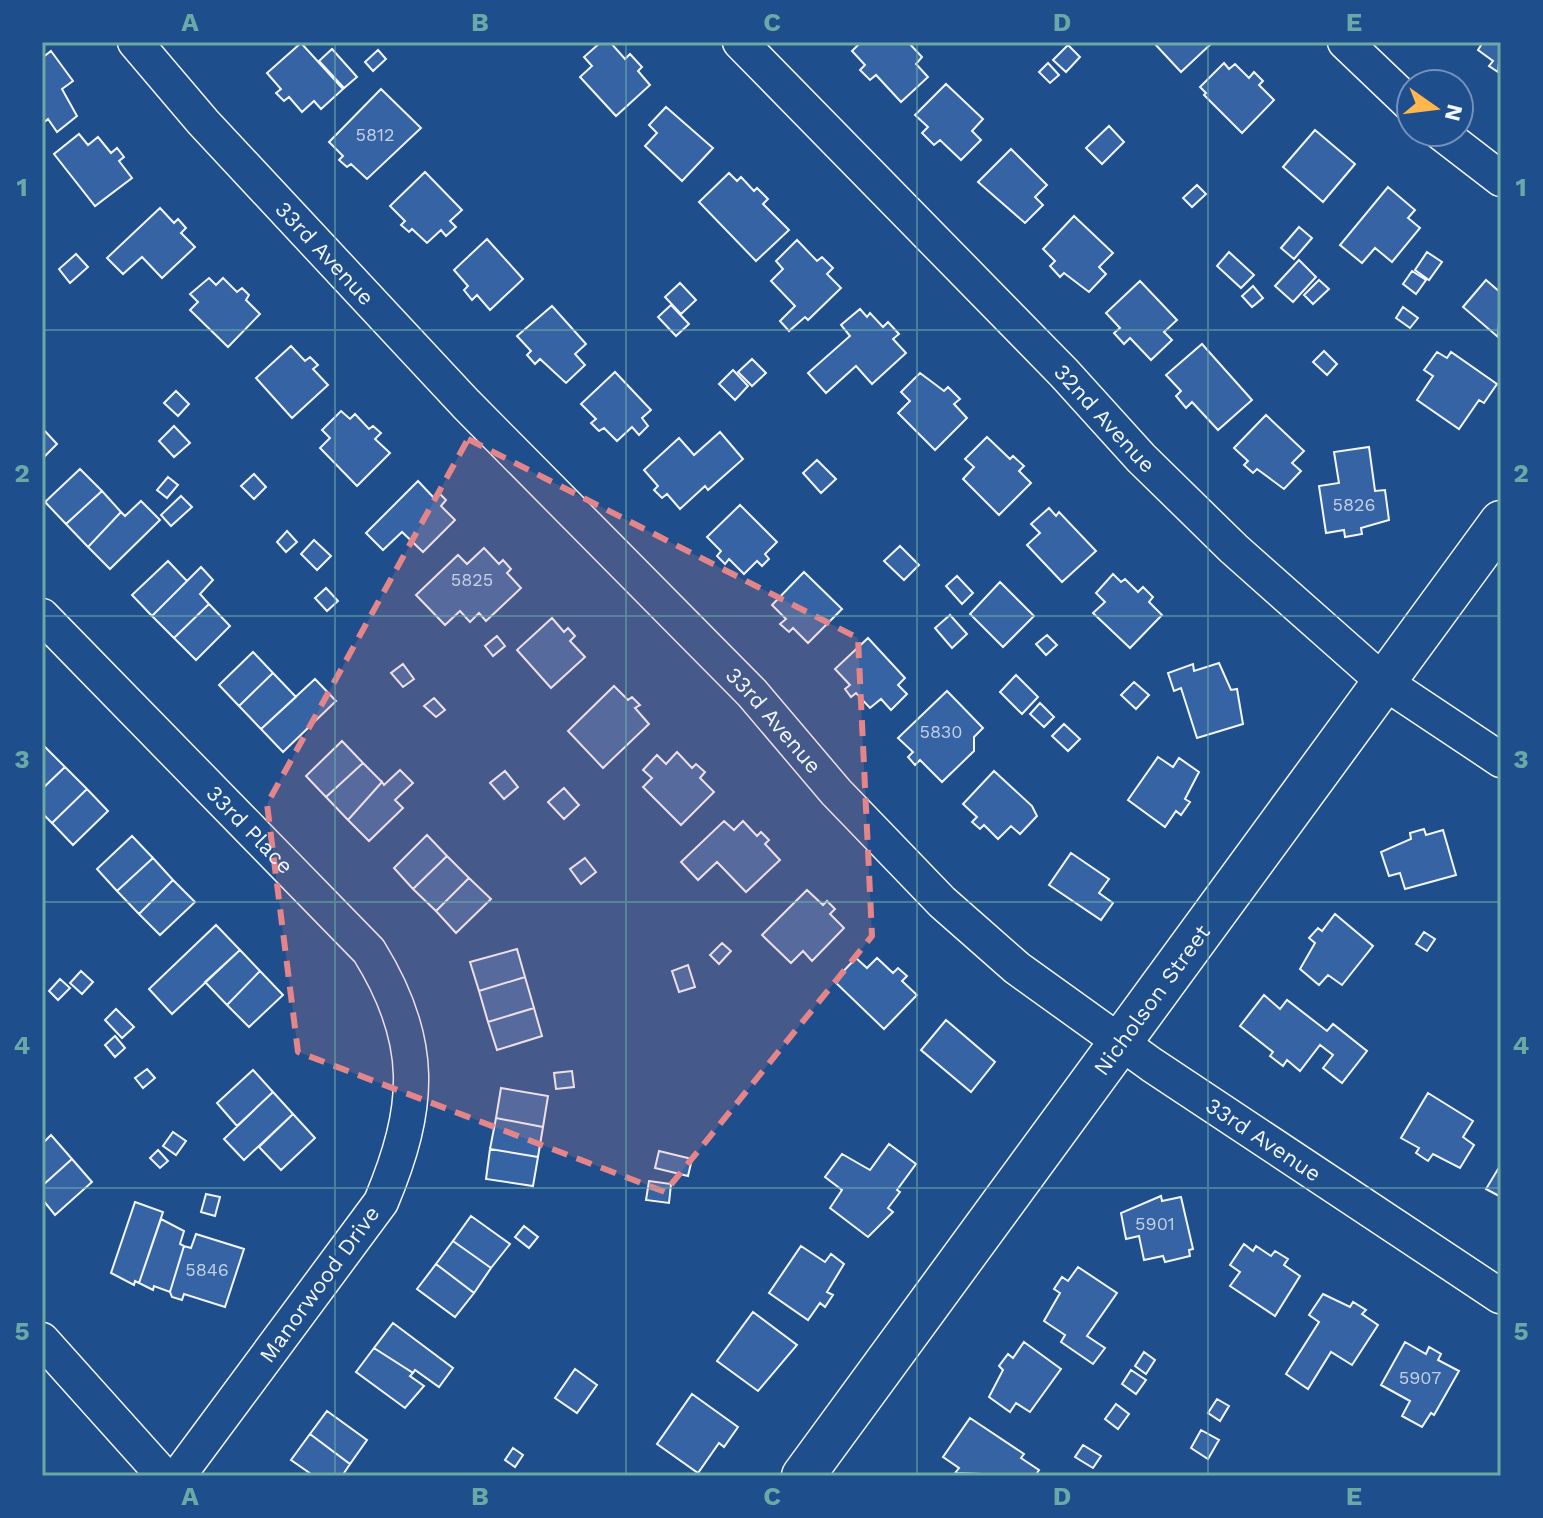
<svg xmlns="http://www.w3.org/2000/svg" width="1543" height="1518" viewBox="0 0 1543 1518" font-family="'Work Sans',sans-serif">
	<rect width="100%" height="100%" fill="#1f4e8c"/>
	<path fill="#3563a3" stroke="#f2f6ff" stroke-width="2" d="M601,42H610L625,59L630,54L642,67L638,71L650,85L616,116L580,77L592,66L584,57Z
		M861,42H908L922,57L916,64L928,77L901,102L876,75L870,80L860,70L865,65L852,51Z
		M1153,42H1213L1181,72Z
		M1483,42H1501L1498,72L1489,66L1493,61L1478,50Z
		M301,43L343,89L321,109L314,101L302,112L289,97L284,101L276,93L281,89L267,73Z
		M1068,45L1080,57L1066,72L1053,60Z
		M332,49L357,77L344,88L319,61Z
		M378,50L386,59L373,71L365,62Z
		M51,51L73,81L62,89L77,116L57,132L48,119L42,124V58Z
		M1048,63L1059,75L1050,83L1039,72Z
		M1224,63L1229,69L1235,64L1249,78L1254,72L1263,81L1259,85L1274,100L1242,133L1204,95L1206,93L1200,87Z
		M946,84L983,119L972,131L981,140L961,160L940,140L934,145L922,133L928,127L915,115Z
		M381,89L421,128L367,179L351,164L347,167L339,160L343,156L329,142Z
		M666,107L713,148L682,181L645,146L657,133L649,125Z
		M1109,126L1124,142L1102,164L1086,148Z
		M1315,130L1355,164L1323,202L1283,167Z
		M79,134L88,145L98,137L111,153L117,148L124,157L119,161L132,178L95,206L54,154Z
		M1011,149L1047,185L1035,197L1043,205L1025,223L978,182Z
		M425,172L462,210L450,221L456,227L446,236L441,230L427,243L412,229L409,232L401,225L405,221L390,206Z
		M729,173L737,181L741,177L754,191L757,188L768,199L763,204L789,230L756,261L699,202Z
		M1197,185L1206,194L1192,207L1183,198Z
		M1388,187L1415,210L1408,218L1420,228L1392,262L1375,248L1362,263L1340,245Z
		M160,208L174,223L178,219L186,228L181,233L195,247L162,278L142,257L123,274L107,258Z
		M1074,216L1113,253L1099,267L1106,274L1089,292L1064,273L1060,277L1050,266L1055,261L1043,249Z
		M1299,227L1312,238L1294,259L1281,248Z
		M487,239L523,279L490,310L477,295L472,300L464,290L468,286L454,270Z
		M797,240L817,261L822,257L833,268L827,274L841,288L808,320L805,317L789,331L780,321L795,306L771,281L783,269L776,261Z
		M1229,252L1254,275L1241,288L1217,266Z
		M1427,252L1442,262L1429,280L1415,270Z
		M76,254L88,267L70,283L59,269Z
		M1299,260L1316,277L1293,302L1275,286Z
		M1412,271L1426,280L1416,294L1403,284Z
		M209,278L216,285L223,278L237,292L242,288L249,295L246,300L260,314L228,347L190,310L198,302L190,294Z
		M1319,280L1329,289L1313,304L1304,295Z
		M1486,280L1501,293L1498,337L1463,307Z
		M1140,281L1177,320L1164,332L1172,340L1151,360L1130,338L1124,344L1114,333L1120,328L1106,313Z
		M680,283L696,300L681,314L665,297Z
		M1253,286L1263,298L1252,307L1242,296Z
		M671,305L689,324L676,336L658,317Z
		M552,306L586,344L575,354L585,365L566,383L540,359L535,364L527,355L531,351L517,336Z
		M1403,307L1418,318L1410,328L1396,318Z
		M860,309L867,317L870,313L883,327L888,322L899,334L893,339L906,353L872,384L856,366L826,393L808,373L850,336L841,325Z
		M1202,344L1252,400L1218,430L1192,402L1186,408L1176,396L1181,391L1166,375Z
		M291,346L305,361L310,357L318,365L313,369L328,385L292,418L256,378Z
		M1324,351L1337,364L1327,375L1313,362Z
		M1437,352L1447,358L1451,352L1497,384L1484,403L1479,400L1459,429L1417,400L1433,376L1424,370Z
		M752,359L766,373L752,386L738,372Z
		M733,370L748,386L735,400L719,384Z
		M615,372L651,410L642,418L648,426L639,435L632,427L617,441L604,428L599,431L591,423L596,419L581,404Z
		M920,373L944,391L948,387L960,399L954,404L967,418L935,450L898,413L910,401L901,392Z
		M176,391L189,404L178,416L164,403Z
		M341,411L350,419L355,414L369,429L373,426L381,433L375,439L390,453L357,486L320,448L330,438L322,430Z
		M1266,415L1304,451L1292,463L1301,471L1284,489L1257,469L1253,473L1244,465L1248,461L1234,448Z
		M174,426L190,443L174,457L159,441Z
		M42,428L57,444L42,459Z
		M720,432L743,459L708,490L705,486L680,509L667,494L662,498L654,490L658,486L644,470L679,438L694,455Z
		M987,437L1010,459L1013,456L1024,466L1019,471L1031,483L999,515L963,479L974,467L965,459Z
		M1369,447L1375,491L1385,490L1389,520L1361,528L1362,534L1345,537L1344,530L1326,533L1319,486L1339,483L1334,452Z
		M817,460L836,479L821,493L803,473Z
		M80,469L102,491L66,524L45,502Z
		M254,474L266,487L254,499L241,486Z
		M168,477L178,485L167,498L157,490Z
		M418,481L434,498L439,493L446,500L441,506L455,520L423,552L402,532L383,550L366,533Z
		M102,491L121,512L88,547L66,524Z
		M181,496L192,507L171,526L161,515Z
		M141,501L160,520L110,569L88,547L121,512L125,516Z
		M740,505L777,542L765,554L769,559L762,566L757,561L744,574L729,559L725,564L717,556L721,551L707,537Z
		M1049,508L1056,516L1059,512L1096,551L1062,582L1027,545L1040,533L1031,524Z
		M287,531L297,542L286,552L277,542Z
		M314,540L331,556L317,570L301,554Z
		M900,546L919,565L904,580L884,561Z
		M484,548L499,564L503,560L511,569L507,573L521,588L486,621L479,613L470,622L460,611L445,625L416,595L458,555L467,564Z
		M168,561L187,581L152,616L132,595Z
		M201,567L213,580L200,594L209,604L174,638L152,616Z
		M804,572L842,609L808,643L793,628L789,632L780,624L786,619L772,605Z
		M1113,574L1121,582L1125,579L1138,592L1143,587L1153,597L1149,602L1162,615L1130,648L1093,613L1105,602L1096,593Z
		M957,576L973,593L962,604L946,586Z
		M1000,582L1034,616L1003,647L970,614Z
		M326,588L338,601L327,611L315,598Z
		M209,604L230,626L196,660L174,638Z
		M950,615L967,634L952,648L935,628Z
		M552,618L564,632L568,628L575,636L570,641L585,657L551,688L517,650Z
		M1047,635L1057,645L1046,655L1036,644Z
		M497,636L505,646L493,656L485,646Z
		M868,638L905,678L898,685L907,694L891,710L881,699L870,708L856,693L851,697L845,689L850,685L835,669Z
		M253,652L273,673L239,706L219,685Z
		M1219,663L1231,690L1237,689L1243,724L1197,738L1181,688L1174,691L1168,673L1193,664L1194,671Z
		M403,664L414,679L403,687L391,673Z
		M273,673L296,697L261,729L239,706Z
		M1016,675L1038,697L1022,714L1000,692Z
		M315,679L336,701L283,752L261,729Z
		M1134,682L1149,695L1136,709L1121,695Z
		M614,686L628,700L632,697L640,705L635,708L649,724L603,768L568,731Z
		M947,691L983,728L974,737V751L942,782L920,760L915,765L908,757L913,752L898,738Z
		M434,698L445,710L436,717L424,706Z
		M1040,703L1054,717L1044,727L1030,714Z
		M1064,724L1080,739L1068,751L1052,736Z
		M342,741L363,763L326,797L306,776Z
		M43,745L65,767L42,789V746Z
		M677,752L692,768L696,764L705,772L700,778L714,792L681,825L643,787L652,778L643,770L657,755L666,764Z
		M1158,757L1173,767L1179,758L1199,772L1185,799L1190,802L1181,815L1176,811L1165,827L1128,800Z
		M363,763L382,782L348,820L326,797Z
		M65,767L87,789L52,823L42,813V789Z
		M400,770L413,783L395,800L403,808L369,841L348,820L382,782L384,785Z
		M505,771L518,787L504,799L490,783Z
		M994,771L1032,806L1037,816L1020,834L1011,826L998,839L984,825L980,829L972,822L977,817L963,804Z
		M564,788L579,805L564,819L548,802Z
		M87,789L108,811L73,845L52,823Z
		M724,821L734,830L743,821L757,836L761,832L769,840L765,844L780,860L746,892L717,862L698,880L681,862Z
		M1424,829L1426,835L1443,830L1456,875L1405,889L1400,873L1389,876L1381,852L1411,839L1410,833Z
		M427,835L447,856L413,889L394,868Z
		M132,836L153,858L117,891L97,869Z
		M1071,853L1109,879L1099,893L1113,903L1101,920L1049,885Z
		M447,856L469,878L436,911L413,889Z
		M153,858L173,880L139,914L117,891Z
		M585,858L596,872L581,884L570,869Z
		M469,878L491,899L456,933L436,911Z
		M173,880L195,902L160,935L139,914Z
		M807,890L823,905L827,901L835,909L830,914L844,928L812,961L803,951L791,963L762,935Z
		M1335,914L1373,946L1342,985L1328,975L1319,985L1300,969L1315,943L1309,938L1318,928L1322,931Z
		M216,925L240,950L172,1014L149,989Z
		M1424,932L1435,939L1427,951L1416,944Z
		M722,943L731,951L719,964L710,955Z
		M517,949L525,977L479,991L470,962Z
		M240,950L260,971L227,1005L205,982Z
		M856,958L867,968L877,958L893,973L898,968L907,976L902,981L917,995L884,1029L834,981Z
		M688,965L695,987L679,992L672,971Z
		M81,971L93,982L82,994L70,983Z
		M260,971L283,995L249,1027L227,1005Z
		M525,977L534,1008L488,1022L479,991Z
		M60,979L70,988L58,1000L49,991Z
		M1264,995L1280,1009L1287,1000L1327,1031L1333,1024L1367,1051L1342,1083L1323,1068L1333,1055L1320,1045L1300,1071L1287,1060L1283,1066L1270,1056L1273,1052L1240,1026Z
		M534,1008L542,1036L497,1050L488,1022Z
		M116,1009L134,1027L122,1038L105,1020Z
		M946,1020L995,1062L971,1092L921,1050Z
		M115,1036L125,1048L115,1057L105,1045Z
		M147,1069L155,1078L143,1088L135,1078Z
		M253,1070L273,1092L237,1126L217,1103Z
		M572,1071L574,1087L556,1089L554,1073Z
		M501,1088L548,1096L543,1127L496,1118Z
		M273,1092L293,1114L244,1160L224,1139Z
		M1428,1093L1473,1121L1463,1137L1474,1145L1460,1168L1433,1154L1428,1161L1416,1153L1419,1148L1401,1138Z
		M293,1114L315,1138L281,1170L259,1147Z
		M496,1118L543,1127L538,1157L490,1149Z
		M173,1132L186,1141L176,1155L163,1146Z
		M51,1135L72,1159L42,1186V1144Z
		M889,1144L916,1164L897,1190L900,1192L888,1208L893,1212L868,1237L830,1208L842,1190L825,1177L842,1154L870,1170Z
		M490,1149L538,1157L533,1186L486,1179Z
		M158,1150L168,1161L160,1168L150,1158Z
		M659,1151L692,1159L688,1176L655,1168Z
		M72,1159L92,1182L55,1215L42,1199V1186Z
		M1501,1164V1197L1486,1189Z
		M649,1181L671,1184L669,1203L646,1200Z
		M206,1194L220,1197L215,1216L201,1212Z
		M1161,1196L1162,1201L1181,1197L1193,1249L1189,1250L1190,1256L1165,1262L1163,1256L1144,1260L1139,1236L1126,1239L1121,1213Z
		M135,1202L163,1212L139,1283L135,1281L134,1285L111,1273Z
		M471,1216L510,1244L491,1268L453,1241Z
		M161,1219L184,1231L180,1244L184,1246L170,1292L154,1286L153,1290L139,1283Z
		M524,1226L538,1237L529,1248L515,1237Z
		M196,1234L244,1249L225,1307L184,1294L182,1300L172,1297L170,1292L184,1246L191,1248Z
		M453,1241L491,1268L474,1293L436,1264Z
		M1244,1244L1253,1251L1256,1246L1271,1256L1275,1251L1288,1259L1284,1265L1300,1276L1275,1316L1230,1286L1240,1272L1230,1265Z
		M801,1246L825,1262L831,1254L844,1264L827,1292L833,1295L825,1307L820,1303L808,1320L769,1293Z
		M436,1264L474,1293L455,1317L417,1289Z
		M1078,1267L1117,1293L1087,1336L1105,1348L1093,1364L1061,1342L1065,1335L1044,1321L1060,1293L1054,1289L1062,1277L1068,1281Z
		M1323,1294L1350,1307L1353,1302L1366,1310L1362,1314L1378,1325L1352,1365L1331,1352L1308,1389L1286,1374L1319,1322L1309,1315Z
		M753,1312L797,1345L758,1391L717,1361Z
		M393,1323L453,1368L439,1387L415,1370L413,1373L374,1348Z
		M1024,1342L1061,1369L1030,1412L1016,1403L1010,1412L989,1397L1003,1370L999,1366L1008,1354L1013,1358Z
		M1405,1342L1426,1354L1429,1347L1441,1354L1438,1360L1459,1371L1434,1415L1431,1413L1422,1427L1402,1416L1410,1401L1381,1385Z
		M374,1348L413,1373L410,1376L424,1386L405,1408L356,1372Z
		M1144,1352L1155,1360L1146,1374L1135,1366Z
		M575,1369L597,1385L577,1413L555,1398Z
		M1131,1370L1146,1380L1136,1394L1122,1384Z
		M692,1394L738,1427L724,1447L719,1443L698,1473L657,1444Z
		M1217,1399L1229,1406L1220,1421L1208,1413Z
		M1116,1404L1129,1414L1118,1429L1105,1419Z
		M327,1411L367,1440L350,1464L310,1434Z
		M970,1418L1024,1454L1021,1458L1039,1470L1035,1476L955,1473L959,1468L943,1457Z
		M1201,1430L1219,1440L1208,1459L1191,1448Z
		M310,1434L350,1464L342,1476H314L291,1460Z
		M1083,1445L1101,1456L1093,1468L1075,1457Z
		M513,1448L523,1455L515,1467L505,1460Z"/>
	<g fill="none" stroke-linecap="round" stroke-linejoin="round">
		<g stroke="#f2f6ff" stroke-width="37">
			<g id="minor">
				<path id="s1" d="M135,42L203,122L466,404L752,693L836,792L942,902L1017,968L1152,1065L1500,1296"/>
				<path id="s2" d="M740,42L1064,373L1141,458L1234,549L1384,682L1501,760"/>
				<path d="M1345,42L1411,105"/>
				<path d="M1440,132L1501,179"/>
				<path id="s3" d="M42,616L369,951C425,1041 421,1107 381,1202L178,1476"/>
				<path d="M42,1340L164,1476"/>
			</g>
		</g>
		<g stroke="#f2f6ff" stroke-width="45">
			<g id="tertiary">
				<path id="s4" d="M803,1476L1501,522"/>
			</g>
		</g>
		<use href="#minor" stroke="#1f4e8c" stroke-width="34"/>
		<use href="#tertiary" stroke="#1f4e8c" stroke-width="42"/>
	</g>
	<path fill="#e38589" fill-opacity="0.2" stroke="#e38589" stroke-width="6" stroke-dasharray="16 10" stroke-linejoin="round" d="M468,439L858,638L872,936L665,1192L298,1052L267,804Z"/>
	<path fill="none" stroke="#6aa9a8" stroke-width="2" stroke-opacity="0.55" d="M335,42V1476M626,42V1476M917,42V1476M1208,42V1476M42,330H1501M42,616H1501M42,902H1501M42,1188H1501"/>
	<g text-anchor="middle" stroke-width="6" stroke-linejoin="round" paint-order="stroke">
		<g font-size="18" fill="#c3d1e8">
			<text x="375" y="141">5812</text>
			<text x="1354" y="511">5826</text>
			<text x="472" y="586">5825</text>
			<text x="941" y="738">5830</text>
			<text x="1155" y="1230">5901</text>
			<text x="207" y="1276">5846</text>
			<text x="1420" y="1384">5907</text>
		</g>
		<g font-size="22" fill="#f2f6ff" stroke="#1f4e8c">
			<text dy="8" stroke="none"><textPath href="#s1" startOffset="284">33rd Avenue</textPath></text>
			<text dy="8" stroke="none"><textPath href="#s2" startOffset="524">32nd Avenue</textPath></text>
			<text dy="8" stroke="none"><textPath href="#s1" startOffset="932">33rd Avenue</textPath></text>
			<text dy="8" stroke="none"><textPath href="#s3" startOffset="298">33rd Place</textPath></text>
			<text dy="8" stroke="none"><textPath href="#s4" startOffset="590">Nicholson Street</textPath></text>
			<text dy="8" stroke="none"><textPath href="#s1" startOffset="1580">33rd Avenue</textPath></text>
			<text transform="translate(319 1284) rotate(-54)" y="8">Manorwood Drive</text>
		</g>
	</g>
	<rect width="1543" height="1518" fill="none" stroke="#1f4e8c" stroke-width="88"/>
	<g transform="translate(1435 108) rotate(104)"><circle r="38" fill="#1f4e8c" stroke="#7391ba" stroke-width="2"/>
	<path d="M0-6L14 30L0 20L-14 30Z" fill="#ffb74d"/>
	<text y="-12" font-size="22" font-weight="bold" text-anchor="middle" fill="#f2f6ff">N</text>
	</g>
	<rect x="44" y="44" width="1455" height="1430" fill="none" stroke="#6aa9a8" stroke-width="3"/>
	<g font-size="26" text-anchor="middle" font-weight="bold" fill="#6aa9a8">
		<text x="190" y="31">A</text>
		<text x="480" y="31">B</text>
		<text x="772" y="31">C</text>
		<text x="1062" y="31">D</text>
		<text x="1354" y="31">E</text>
		<text x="22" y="196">1</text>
		<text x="1521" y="196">1</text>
		<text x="22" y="482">2</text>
		<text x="1521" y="482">2</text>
		<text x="22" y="768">3</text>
		<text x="1521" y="768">3</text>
		<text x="22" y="1054">4</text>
		<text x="1521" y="1054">4</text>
		<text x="22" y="1340">5</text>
		<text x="1521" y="1340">5</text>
		<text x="190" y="1505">A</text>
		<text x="480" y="1505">B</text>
		<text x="772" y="1505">C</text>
		<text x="1062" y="1505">D</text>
		<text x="1354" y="1505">E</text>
	</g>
</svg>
